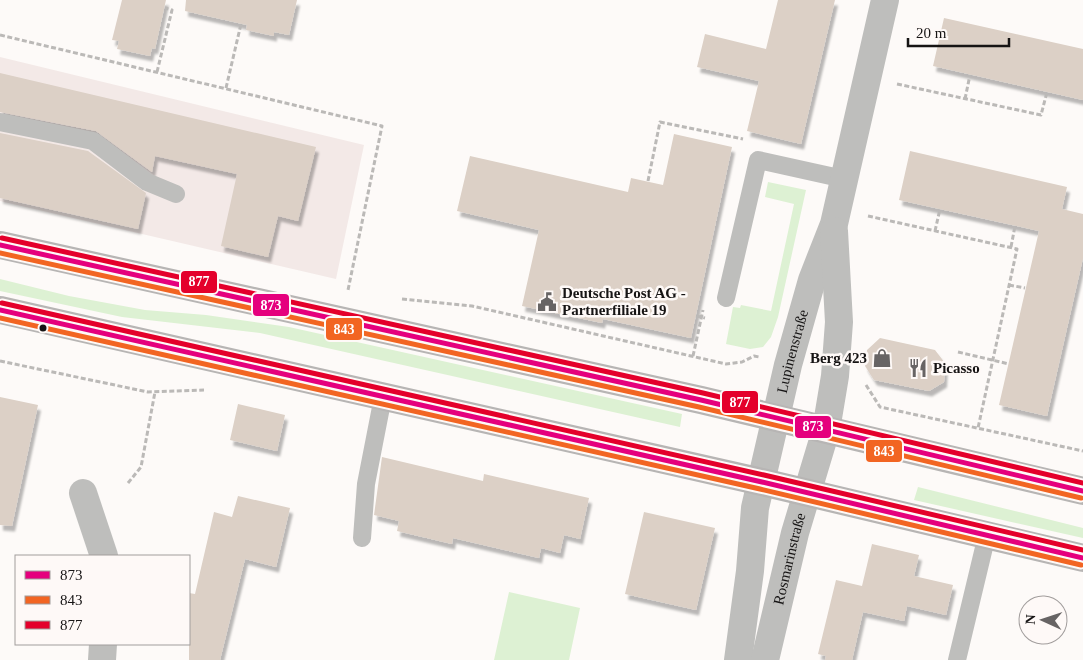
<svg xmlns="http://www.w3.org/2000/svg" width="1083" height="660" viewBox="0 0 1083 660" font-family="Georgia,serif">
	<defs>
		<filter id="shadow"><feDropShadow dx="3" dy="5.5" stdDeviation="1" flood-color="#0004"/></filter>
	</defs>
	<rect width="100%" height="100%" fill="#fdfaf8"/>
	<path fill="#f3e9e7" d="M0,57L364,145L336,279L0,201Z"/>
	<path fill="#ddf1d3" d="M768,182L806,190L778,317L771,337L763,347L750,349L726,344L733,307L740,308L741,305L771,311L794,204L765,197Z
		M0,279L69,296L145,310L206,315L289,327L682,414L680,427L260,333L122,317L0,291Z
		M918,487L1083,528V538L914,500Z
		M509,592L580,608L569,660H494Z"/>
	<path fill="#dcd0c6" filter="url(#shadow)" d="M122,0H166L155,49L152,48L150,56L117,49L119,41L112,40Z
		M186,0H297L289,35L274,32V36L246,30L247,25L185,11Z
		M778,0H835L801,144L747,131L759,81L697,67L705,34L766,49Z
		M944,18L1083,49V100L933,66Z
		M0,73L316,147L298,221L278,216L268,257L221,246L237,174L155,156L152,172L96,131L0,112Z
		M0,133L88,151L146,193L138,229L0,198Z
		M674,134L732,147L691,338L603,319L602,323L522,306L539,230L457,211L470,156L628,192L631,178L663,185Z
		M910,151L1067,187L1062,209L1083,214V258L1047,416L999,405L1039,231L899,200Z
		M880,338L935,350L945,363L944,382L929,391L874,380L865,366L867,350Z
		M0,397L38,405L12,526L0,525Z
		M238,404L285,415L277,451L230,440Z
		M382,457L483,481L484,474L589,498L580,539L564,535L560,553L541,548L539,558L453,538L452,544L397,531L399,521L374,515Z
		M238,496L290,508L276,567L245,559L220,660H189V593L195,594L214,512L232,517Z
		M644,512L715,528L696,610L625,594Z
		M872,544L919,555L914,576L953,585L946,615L907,606L904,621L863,612L852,660H825L826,656L818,654L836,580L862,586Z"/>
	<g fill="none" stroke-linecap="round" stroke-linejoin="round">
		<path stroke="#bbb9b7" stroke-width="3" stroke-dasharray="5 2.5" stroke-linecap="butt" d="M0,35L382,126L348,290
			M157,72L172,10L165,8
			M897,84L1041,115L1047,92
			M226,88L241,24
			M965,99L970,75
			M648,181L660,122L743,139
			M868,216L1017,249L978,428
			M935,231L940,209
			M1011,247L1015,226
			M1009,285L1025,288
			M402,299L472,306L726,364L742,362L754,356L759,357
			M696,316L705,318
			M958,352L1009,364
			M693,356L703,310
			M0,361L148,392L204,390
			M866,385L880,407L1083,451
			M128,483L141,467L155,392"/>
		<path stroke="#bebebc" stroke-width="18" d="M0,122L93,141L147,182L176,194
			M726,298L758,160L844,179
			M362,538L366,484L383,397
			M957,660L987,535"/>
		<g stroke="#bebebc" stroke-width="28">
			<path d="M83,493L104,556"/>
			<path d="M102,660L103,644"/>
			<path id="s1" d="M738,660L750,571L755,508L788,365L812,280L834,224L885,0"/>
			<path id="s2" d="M765,660L795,533L826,430L835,376L839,322L834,231"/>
		</g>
		<path stroke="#b7b5b4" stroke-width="28" d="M0,245L701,400L1083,491
			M0,310L762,482L1083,558"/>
		<g stroke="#fef9f7" stroke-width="9">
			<path id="bus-1" d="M0,245L701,400L1083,491
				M0,310L762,482L1083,558"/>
		</g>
		<g stroke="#fef9f7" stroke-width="9">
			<path id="bus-2" d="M0,253L699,407L1081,498
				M0,318L760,489L1081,565"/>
		</g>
		<g stroke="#fef9f7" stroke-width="9">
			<path id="bus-3" d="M2,238L703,393L1083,483
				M2,303L764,475L1083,550"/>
		</g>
		<use href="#bus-1" stroke="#e5007d" stroke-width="5"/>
		<use href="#bus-2" stroke="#f26522" stroke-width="5"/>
		<use href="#bus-3" stroke="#e4002b" stroke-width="5"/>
	</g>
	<defs>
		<g id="civic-bare" transform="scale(1.5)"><path d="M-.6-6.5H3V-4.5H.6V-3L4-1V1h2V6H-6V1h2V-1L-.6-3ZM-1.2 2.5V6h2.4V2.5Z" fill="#676464" stroke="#fef9f7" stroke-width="2.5" paint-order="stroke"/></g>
		<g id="shop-bare" transform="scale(1.5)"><path d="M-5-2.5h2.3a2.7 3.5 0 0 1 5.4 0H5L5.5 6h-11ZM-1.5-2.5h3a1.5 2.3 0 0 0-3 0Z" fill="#676464" stroke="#fef9f7" stroke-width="2.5" paint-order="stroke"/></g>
		<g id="restaurant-bare" transform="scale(1.5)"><path d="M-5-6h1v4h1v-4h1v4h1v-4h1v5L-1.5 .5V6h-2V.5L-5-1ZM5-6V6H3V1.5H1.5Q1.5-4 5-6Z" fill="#676464" stroke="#fef9f7" stroke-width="2.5" paint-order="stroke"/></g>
	</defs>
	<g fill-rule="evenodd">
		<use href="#civic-bare" x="547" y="302"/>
		<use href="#shop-bare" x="882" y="358"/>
		<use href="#restaurant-bare" x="918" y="368"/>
	</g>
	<circle fill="#161414" stroke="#fef9f7" stroke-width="2" cx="43" cy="328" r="4.5"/>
	<g text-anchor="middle" stroke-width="5" stroke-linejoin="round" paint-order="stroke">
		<g font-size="15" font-weight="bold" fill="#161414" stroke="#fef9f7" text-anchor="start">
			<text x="562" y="298">Deutsche Post AG -<tspan x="562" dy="17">Partnerfiliale 19</tspan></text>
			<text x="867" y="363" text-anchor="end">Berg 423</text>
			<text x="933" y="373">Picasso</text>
		</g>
		<g font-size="15" fill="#161414" stroke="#fef9f7">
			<text dy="5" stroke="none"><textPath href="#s1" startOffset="314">Lupinenstraße</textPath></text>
			<text dy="5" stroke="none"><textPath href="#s2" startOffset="104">Rosmarinstraße</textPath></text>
		</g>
	</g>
	<g stroke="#fef9f7" stroke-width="2">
		<rect x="180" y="270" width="38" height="24" rx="5" fill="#e4002b"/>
		<rect x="252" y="293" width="38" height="24" rx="5" fill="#e5007d"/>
		<rect x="325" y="317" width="38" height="24" rx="5" fill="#f26522"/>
		<rect x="721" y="390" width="38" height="24" rx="5" fill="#e4002b"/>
		<rect x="794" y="415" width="38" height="24" rx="5" fill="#e5007d"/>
		<rect x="865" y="439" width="38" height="24" rx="5" fill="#f26522"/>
	</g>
	<g font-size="14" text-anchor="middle" font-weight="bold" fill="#fff">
		<text x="199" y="286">877</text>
		<text x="271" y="310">873</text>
		<text x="344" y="334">843</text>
		<text x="740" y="407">877</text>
		<text x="813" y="431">873</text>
		<text x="884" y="456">843</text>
	</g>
	<rect x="15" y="555" width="175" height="90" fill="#fef9f7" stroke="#a19d9c"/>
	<rect x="25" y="571" width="25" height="8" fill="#e5007d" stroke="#a19d9c"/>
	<text x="60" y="580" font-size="15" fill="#161414">873</text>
	<rect x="25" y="596" width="25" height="8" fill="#f26522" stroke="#a19d9c"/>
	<text x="60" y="605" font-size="15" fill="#161414">843</text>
	<rect x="25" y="621" width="25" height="8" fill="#e4002b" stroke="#a19d9c"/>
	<text x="60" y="630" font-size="15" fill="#161414">877</text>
	<g transform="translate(1043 620) rotate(273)"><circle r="24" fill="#fef9f7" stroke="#a19d9c"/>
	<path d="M0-4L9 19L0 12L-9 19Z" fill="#676464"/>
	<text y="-8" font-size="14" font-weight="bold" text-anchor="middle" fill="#161414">N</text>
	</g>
	<path d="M908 38v8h101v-8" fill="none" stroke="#161414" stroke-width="2.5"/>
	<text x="916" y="38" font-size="15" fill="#161414" stroke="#fef9f7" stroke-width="4" paint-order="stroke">20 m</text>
</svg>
